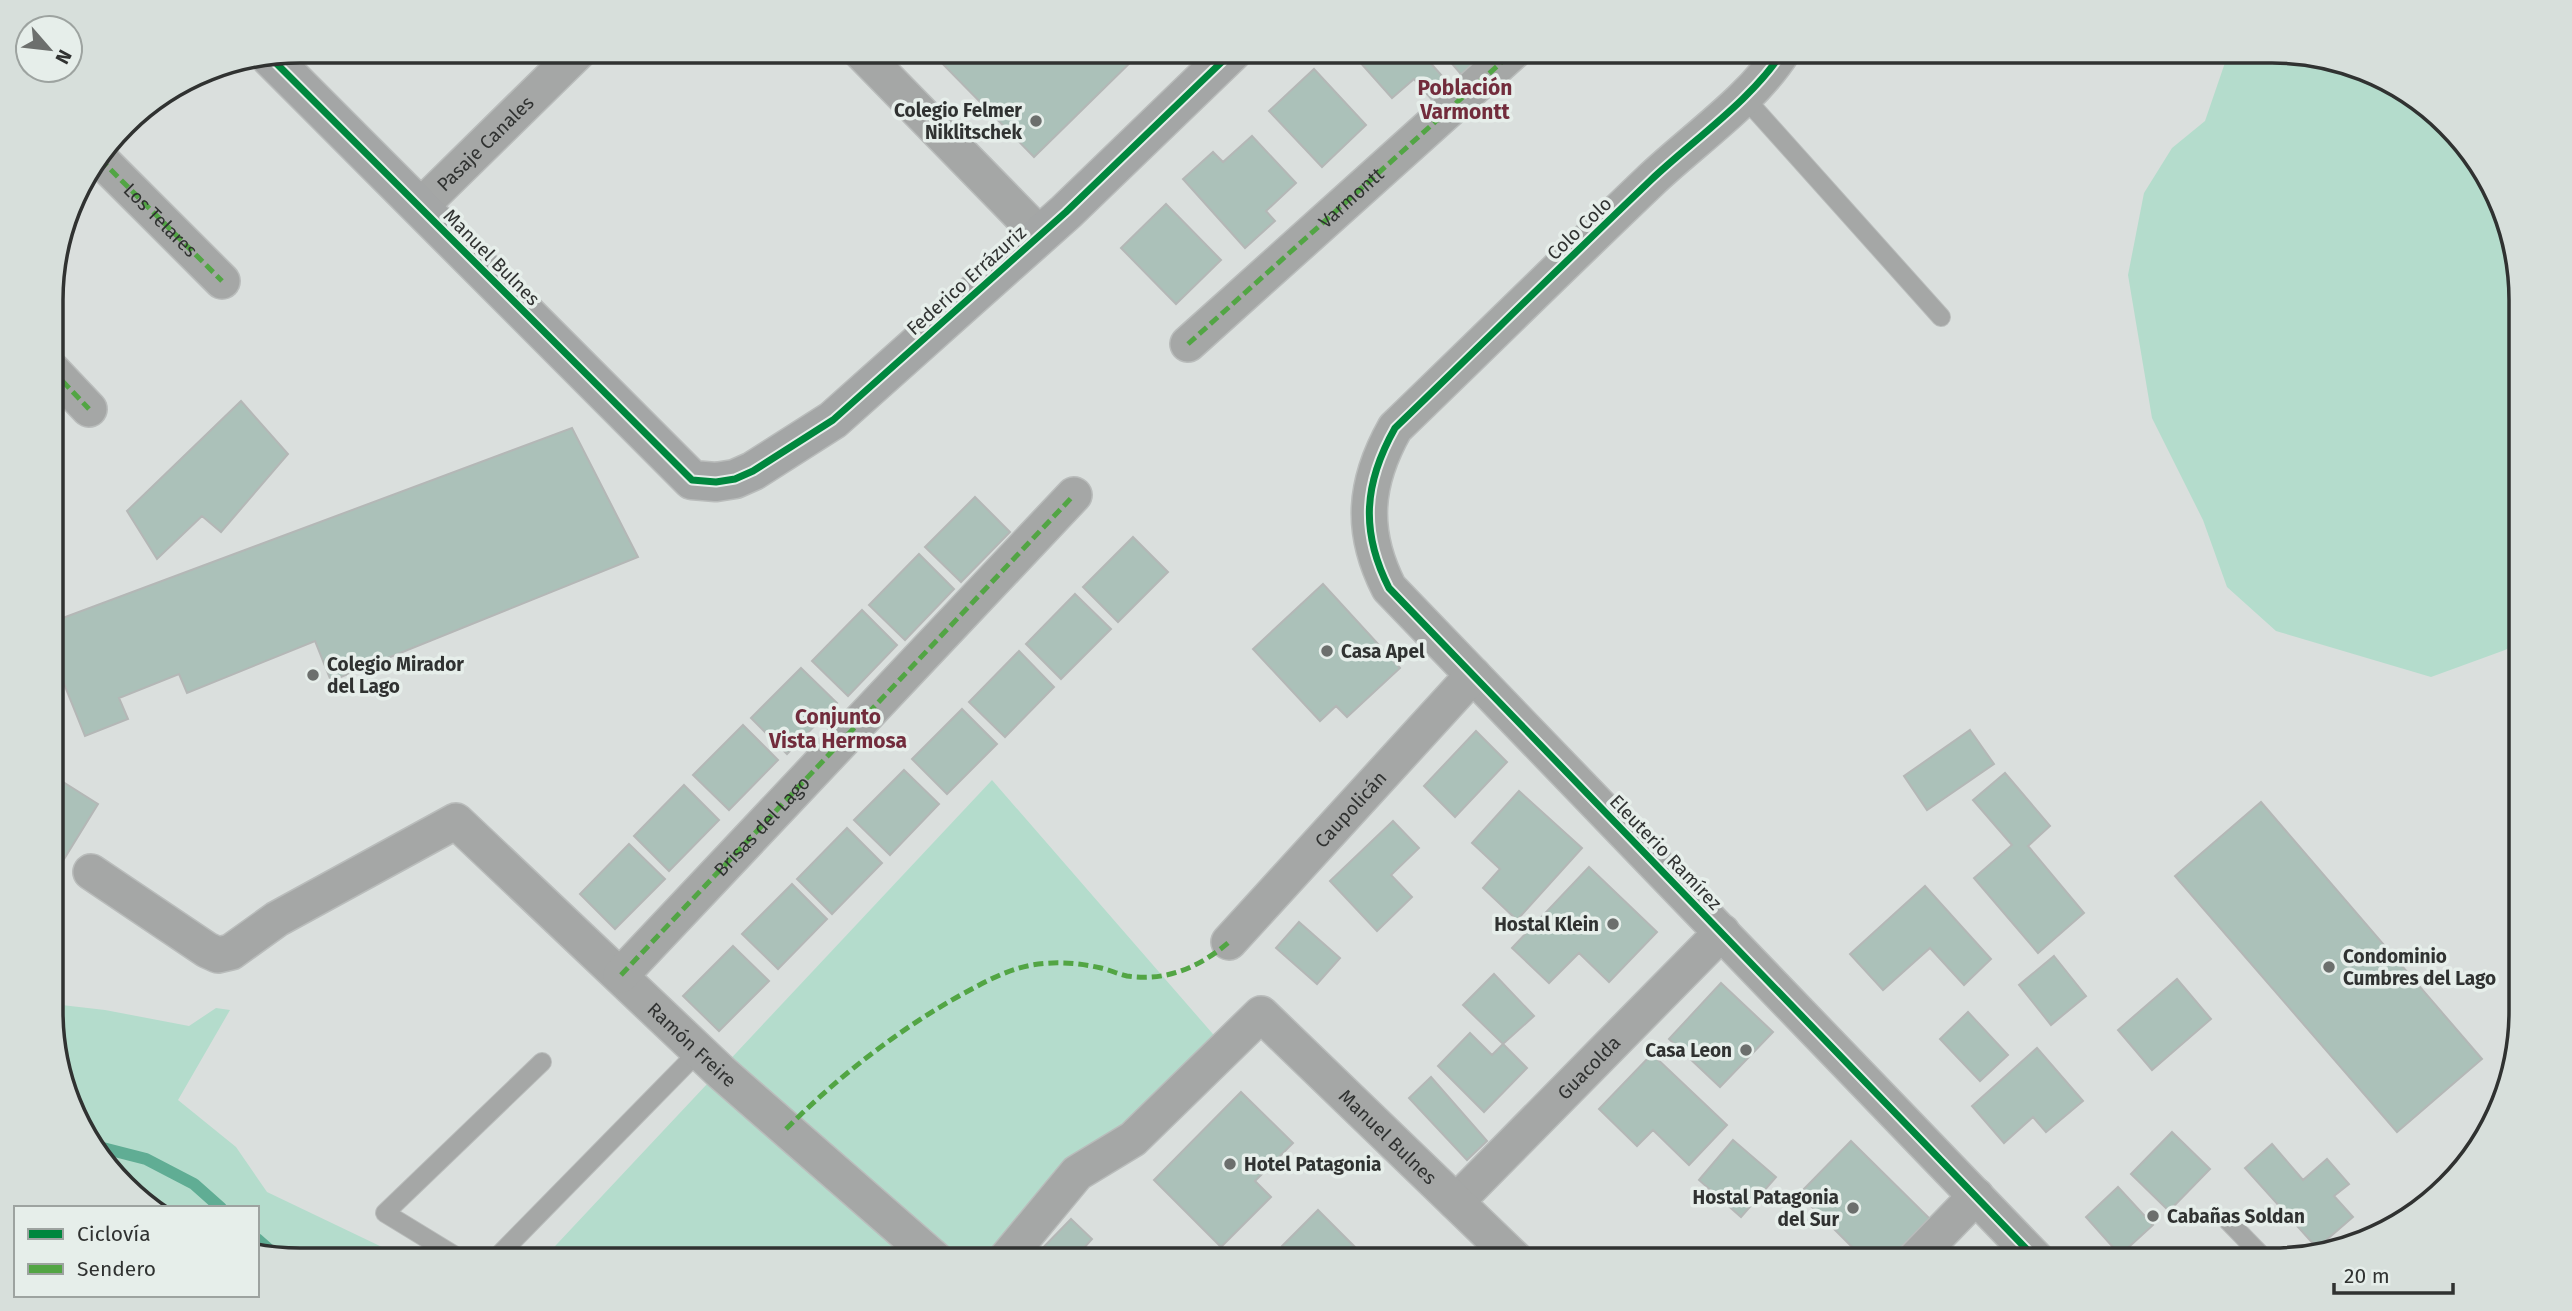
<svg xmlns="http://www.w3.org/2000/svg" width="2572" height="1311" viewBox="0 0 2572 1311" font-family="'Fira Sans',sans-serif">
	<rect width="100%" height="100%" fill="#dadfdd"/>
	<path fill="#b4dccc" d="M2229,51H2272L2382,76L2470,149L2519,268L2520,641L2505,650L2431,677L2276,631L2227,587L2203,520L2152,418L2128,275L2144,193L2172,148L2205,121Z
		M992,780L1219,1041L1056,1181L985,1260H542Z
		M53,1004L105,1010L189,1026L216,1008L230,1010L178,1100L236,1147L267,1192L382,1247L405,1260H300L257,1250V1208H157L102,1162L53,1044Z"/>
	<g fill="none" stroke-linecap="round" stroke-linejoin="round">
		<path stroke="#60ad94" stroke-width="12" d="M95,1146L146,1159L194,1184L221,1208
			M257,1239L274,1254"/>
	</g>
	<path fill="#abc1b9" stroke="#b4b7b6" stroke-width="2" d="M930,51H1142L1034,157Z
		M1350,51H1420L1457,93L1440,109L1414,79L1392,98Z
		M1441,51H1480L1489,61L1467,81Z
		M1314,69L1366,125L1322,167L1269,111Z
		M1252,136L1296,183L1266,211L1275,221L1245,248L1183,179L1213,152L1223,162Z
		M1166,204L1221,260L1176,304L1121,248Z
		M241,401L288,454L221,532L202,516L157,559L127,511Z
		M572,428L638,557L331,681L315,641L187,693L179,674L119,698L128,719L85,736L52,654V622Z
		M975,497L1010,532L961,582L925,547Z
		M1133,537L1168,572L1118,622L1083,587Z
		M919,554L954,589L905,640L869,605Z
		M1323,584L1400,668L1347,717L1336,706L1320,721L1253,649Z
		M1075,594L1111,629L1061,679L1026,644Z
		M862,610L897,645L848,696L812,661Z
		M1019,651L1054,687L1005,737L969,702Z
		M801,668L837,703L787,754L751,718Z
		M962,709L997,744L947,794L912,759Z
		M743,725L778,760L729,810L693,775Z
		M1970,730L1994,764L1927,810L1904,776Z
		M1476,731L1507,762L1455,817L1424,786Z
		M904,770L939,804L890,855L854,820Z
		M2005,773L2050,826L2028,846L2084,913L2038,953L1974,878L2012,845L1973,800Z
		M52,775L98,804L53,877Z
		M684,785L719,820L669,871L634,836Z
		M1519,791L1582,848L1517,920L1483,888L1500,869L1472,843Z
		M2261,802L2482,1059L2397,1132L2175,876Z
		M1393,821L1419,848L1391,875L1412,897L1377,931L1330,881Z
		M847,828L882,863L832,914L797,879Z
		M629,844L665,879L615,929L580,894Z
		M1589,867L1657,932L1609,982L1579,953L1549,983L1512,948Z
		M792,884L827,919L778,969L742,934Z
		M1925,886L1991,959L1964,985L1930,948L1883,990L1850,954Z
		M1299,922L1340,958L1317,984L1276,948Z
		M733,946L769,981L719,1031L683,996Z
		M2054,956L2086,996L2051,1025L2019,985Z
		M1494,974L1534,1016L1503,1044L1463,1005Z
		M2177,979L2211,1019L2152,1070L2118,1030Z
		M1721,983L1773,1032L1720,1087L1669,1039Z
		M1968,1012L2008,1055L1980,1081L1940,1039Z
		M1470,1033L1492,1055L1503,1044L1527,1068L1484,1112L1438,1066Z
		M2037,1048L2083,1101L2046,1132L2033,1117L2004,1143L1972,1106Z
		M1652,1054L1727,1125L1689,1165L1653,1130L1637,1146L1599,1109Z
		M1431,1077L1487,1141L1467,1160L1409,1098Z
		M1241,1092L1293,1143L1255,1181L1271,1197L1221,1247L1154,1180Z
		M2172,1132L2210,1169L2169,1211L2131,1174Z
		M1733,1140L1776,1177L1741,1217L1699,1180Z
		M1851,1141L1931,1220L1891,1260H1865L1799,1194Z
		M2272,1144L2303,1180L2327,1159L2349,1184L2334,1196L2353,1217L2317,1248L2245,1168Z
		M2118,1187L2153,1225L2120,1255L2086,1217Z
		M1318,1210L1364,1256L1360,1260H1295L1282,1246Z
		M1071,1219L1092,1239L1073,1260H1031Z
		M1113,1250L1124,1260H1104Z"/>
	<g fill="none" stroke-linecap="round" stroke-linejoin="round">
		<g stroke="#b9bcbb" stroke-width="20">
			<path id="lane" d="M1743,96L1941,317
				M2228,1221L2266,1260
				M462,1260L385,1213L542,1062
				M494,1260L699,1051"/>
		</g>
		<g stroke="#b9bcbb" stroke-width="38">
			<g id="street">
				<path d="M860,51L1040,235"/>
				<path d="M1783,51C1753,99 1692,141 1651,180C1565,262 1480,346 1395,428C1364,483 1360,531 1389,588L2037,1260"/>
				<path d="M100,159L222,281"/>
				<path id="s1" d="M420,207L579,51"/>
				<path id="s2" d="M1188,344L1514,51"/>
				<path d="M52,370L89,409"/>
				<path id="s3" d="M91,872L207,950L218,955L231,952L277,919L456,821L722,1073L936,1260"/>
				<path id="s4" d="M1229,942L1473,675"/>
				<path id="s5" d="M621,975L1074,495"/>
				<path id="s6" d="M1456,1202L1722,932"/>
				<path id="s7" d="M1005,1260L1077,1173L1133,1139L1261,1014L1516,1260"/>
				<path d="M1914,1260L1976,1196"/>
			</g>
		</g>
		<g stroke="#b9bcbb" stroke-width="41">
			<path id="secondary" d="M270,57L692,480L716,482L735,479L753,471L833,420L1066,212L1233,51"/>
		</g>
		<use href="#lane" stroke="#a5a7a6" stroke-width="18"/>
		<use href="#street" stroke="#a5a7a6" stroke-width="35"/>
		<use href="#secondary" stroke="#a4a6a6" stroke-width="38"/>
		<g stroke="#52a544" stroke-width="5" stroke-dasharray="10 5" stroke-linecap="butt">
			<path id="s8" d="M100,159L222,281"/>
			<path d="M1188,344L1514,51"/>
			<path d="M52,370L89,409"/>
			<path d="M621,975L1074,495"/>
			<path d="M786,1129C838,1077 895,1032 959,996C983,983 1005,970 1032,965C1055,961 1079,963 1101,968C1110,970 1118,974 1127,976C1166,982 1200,967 1229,942"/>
		</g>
		<g stroke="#e6eeea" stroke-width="11">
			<path id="cycleway" d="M1783,51C1753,99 1692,141 1651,180C1565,262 1480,346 1395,428C1364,483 1360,531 1389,588L2037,1260
				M270,57L692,480L716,482L735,479L753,471L833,420L1066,212L1233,51"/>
		</g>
		<use href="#cycleway" stroke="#00873e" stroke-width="7"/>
	</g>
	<g fill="#6c6f6d" stroke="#e6eeea" stroke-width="2.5">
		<circle cx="1036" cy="121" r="7"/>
		<circle cx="1327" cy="651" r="7"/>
		<circle cx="313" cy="675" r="7"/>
		<circle cx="1613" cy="924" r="7"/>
		<circle cx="2329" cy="967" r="7"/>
		<circle cx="1746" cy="1050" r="7"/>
		<circle cx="1230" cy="1164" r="7"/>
		<circle cx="1853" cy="1208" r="7"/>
		<circle cx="2153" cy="1216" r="7"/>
	</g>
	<g text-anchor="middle" stroke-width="7" stroke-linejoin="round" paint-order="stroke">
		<g font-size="19" font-weight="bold" fill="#303231" stroke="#e6eeea" text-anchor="start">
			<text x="1022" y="117" text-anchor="end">Colegio Felmer<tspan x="1022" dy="22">Niklitschek</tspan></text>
			<text x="1341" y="658">Casa Apel</text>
			<text x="327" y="671">Colegio Mirador<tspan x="327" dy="22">del Lago</tspan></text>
			<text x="1599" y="931" text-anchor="end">Hostal Klein</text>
			<text x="2343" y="963">Condominio<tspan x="2343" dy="22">Cumbres del Lago</tspan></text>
			<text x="1732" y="1057" text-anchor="end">Casa Leon</text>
			<text x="1244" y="1171">Hotel Patagonia</text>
			<text x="1839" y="1204" text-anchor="end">Hostal Patagonia<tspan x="1839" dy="22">del Sur</tspan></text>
			<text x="2167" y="1223">Cabañas Soldan</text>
		</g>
		<g font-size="19" fill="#303231" stroke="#e6eeea">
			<text dy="7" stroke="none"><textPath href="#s1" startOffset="91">Pasaje Canales</textPath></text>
			<text dy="7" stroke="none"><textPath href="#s2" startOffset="219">Varmontt</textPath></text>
			<text dy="7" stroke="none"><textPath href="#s8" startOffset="86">Los Telares</textPath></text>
			<text transform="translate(1579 228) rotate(-44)" y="7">Colo Colo</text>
			<text transform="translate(492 257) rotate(45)" y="7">Manuel Bulnes</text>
			<text transform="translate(966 280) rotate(-42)" y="7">Federico Errázuriz</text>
			<text dy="7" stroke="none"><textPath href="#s4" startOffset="180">Caupolicán</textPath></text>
			<text dy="7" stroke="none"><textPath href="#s5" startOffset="205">Brisas del Lago</textPath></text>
			<text transform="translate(1666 852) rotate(46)" y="7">Eleuterio Ramírez</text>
			<text dy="7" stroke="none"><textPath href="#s3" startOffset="751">Ramón Freire</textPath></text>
			<text dy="7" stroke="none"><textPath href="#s6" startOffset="189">Guacolda</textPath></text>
			<text dy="7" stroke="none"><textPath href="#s7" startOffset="534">Manuel Bulnes</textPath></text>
		</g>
		<g font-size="21" font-weight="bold" fill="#722c3c" stroke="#e6eeea">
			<text x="1465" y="95">Población<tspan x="1465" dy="24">Varmontt</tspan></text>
			<text x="838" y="724">Conjunto<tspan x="838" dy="24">Vista Hermosa</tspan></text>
		</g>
	</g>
	<path d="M0 0H2572V1311H0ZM300 63H2272A237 237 0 0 1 2509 300V1011A237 237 0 0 1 2272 1248H300A237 237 0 0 1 63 1011V300A237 237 0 0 1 300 63Z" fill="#d7dfdb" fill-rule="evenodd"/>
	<path fill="none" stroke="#303231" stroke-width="3.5" d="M300 63H2272A237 237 0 0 1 2509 300V1011A237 237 0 0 1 2272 1248H300A237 237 0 0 1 63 1011V300A237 237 0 0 1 300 63Z"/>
	<rect x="14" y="1206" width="245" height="91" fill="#e6eeea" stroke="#9da3a0" stroke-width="2"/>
	<rect x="28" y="1229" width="35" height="10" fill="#00873e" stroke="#9da3a0" stroke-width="2"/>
	<text x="77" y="1241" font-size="21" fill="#303231">Ciclovía</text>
	<rect x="28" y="1264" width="35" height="10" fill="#52a544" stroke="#9da3a0" stroke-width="2"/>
	<text x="77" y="1276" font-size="21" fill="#303231">Sendero</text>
	<g transform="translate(49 49) rotate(118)"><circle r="33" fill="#e6eeea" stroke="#9da3a0" stroke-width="2"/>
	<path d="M0-5L12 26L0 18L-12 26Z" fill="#6c6f6d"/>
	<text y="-10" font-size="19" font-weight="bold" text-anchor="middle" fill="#303231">N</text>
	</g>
	<path d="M2334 1283v10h119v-10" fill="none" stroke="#303231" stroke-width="3.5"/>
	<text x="2344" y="1283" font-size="21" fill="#303231" stroke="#e6eeea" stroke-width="5" paint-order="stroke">20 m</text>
</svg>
